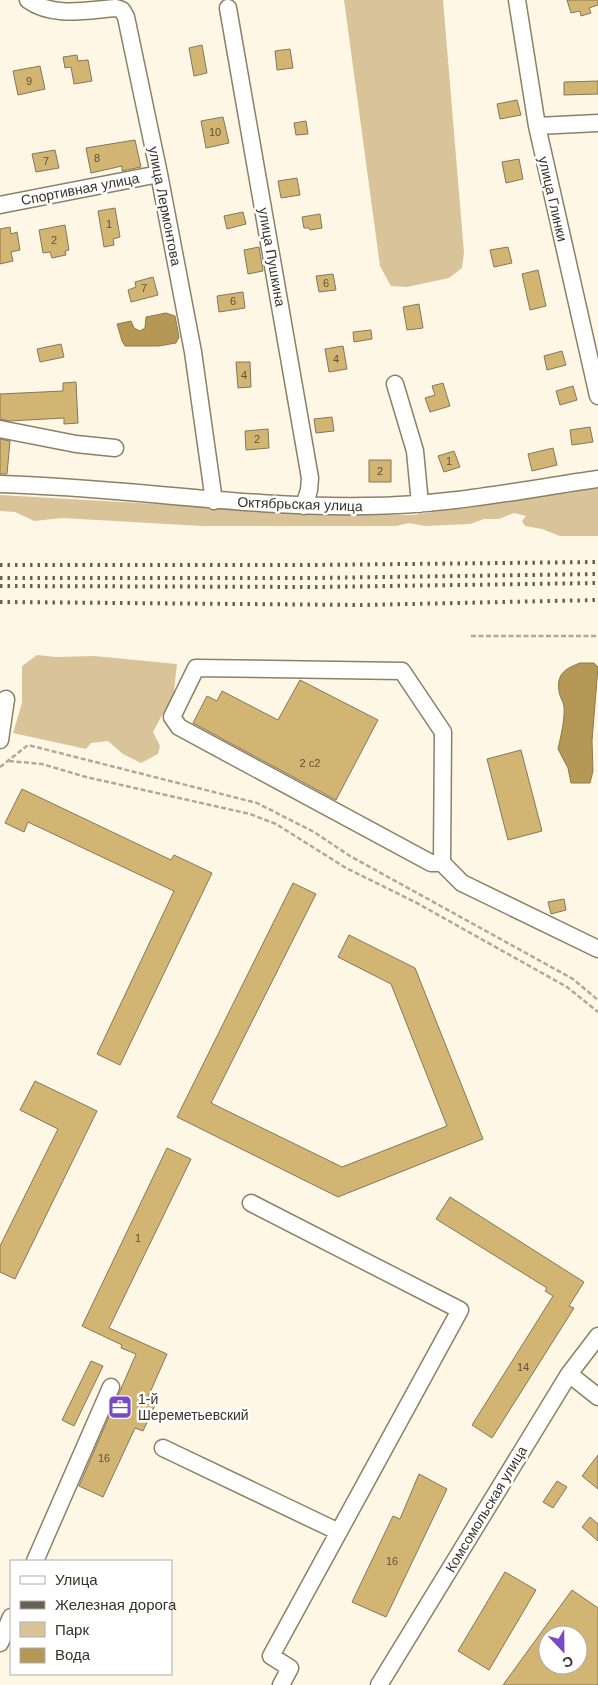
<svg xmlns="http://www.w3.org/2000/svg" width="598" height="1685" viewBox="0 0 598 1685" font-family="Arial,sans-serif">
	<rect width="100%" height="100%" fill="#fff7e5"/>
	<path fill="#d8c498" d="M344,0H443L464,253L462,268L449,278L407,287L391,286L380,266Z
		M598,488V536H560L542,529L525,526L522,521L526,516L514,513L499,519H484L470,524L425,526L409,523L396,526H202L62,518L34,521L15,512L0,511V495L347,515H413Z
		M37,655L56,657L94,656L177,664L173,699L162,715L153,732L160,746L158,754L141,763L123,754L108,741L91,743L86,749L13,733L22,703V666Z"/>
	<path fill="#b59856" stroke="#907948" d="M166,313L175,316L179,337L176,343L159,346H125L122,341L117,324L131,321L134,328L140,331L145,328L146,317Z
		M580,663H594L598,667L592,741L593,771L590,783H571L568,768L558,749C561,735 565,720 564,706C563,700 559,696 559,691C556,673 567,668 580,663Z"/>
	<path fill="#d3b573" stroke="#83775c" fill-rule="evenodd" d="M567,0H598V5L589,8L591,13L581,16L580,11L571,13Z
		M202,45L207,73L194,76L189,48Z
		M290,49L293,68L277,70L275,51Z
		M77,55L78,61L88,60L92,81L74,84L71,67L65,68L63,57Z
		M40,66L45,89L18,95L13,71Z
		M598,81V94L564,95V82Z
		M517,100L521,115L500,119L497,104Z
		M223,117L229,143L206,148L201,121Z
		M306,121L308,134L296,135L294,123Z
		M135,140L141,167L122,171V166L91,173L86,148Z
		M55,150L59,168L36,172L32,154Z
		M519,159L523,179L506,183L502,162Z
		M297,178L300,195L281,198L278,181Z
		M115,208L120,237L113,239L114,245L104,247L98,211Z
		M243,212L246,224L227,229L224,216Z
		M320,214L322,228L310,230L309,228H304L302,217Z
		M65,225L69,250L65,251L66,255L52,258L50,252L43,253L39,230Z
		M10,227L11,234L17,232L20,250L11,252L13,261L0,264V229Z
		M259,247L263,271L248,274L244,250Z
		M508,247L512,263L494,267L490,250Z
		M538,270L546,306L530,310L522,274Z
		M333,274L336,290L319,292L316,276Z
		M153,277L158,295L131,302L128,290L136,287L135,282Z
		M243,292L245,308L219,312L217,296Z
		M419,304L423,328L407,330L403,307Z
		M371,330L372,339L354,342L353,332Z
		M61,344L64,357L40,362L37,349Z
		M343,346L347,369L329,372L325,349Z
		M562,351L566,365L547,370L544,356Z
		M236,362H250L251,387L238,388Z
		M76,382L78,423L64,424V418L9,421L0,419V394L63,391V383Z
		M443,383L450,406L430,412L425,398L435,395L432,386Z
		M573,386L577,400L560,405L556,391Z
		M332,417L334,431L316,433L314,419Z
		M590,427L593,442L572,445L570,430Z
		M268,429L269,448L246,450L245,431Z
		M0,439L10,441L7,474H0Z
		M553,448L557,465L532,471L528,454Z
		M454,451L460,467L444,472L438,456Z
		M369,460H391V482H369Z
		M300,680L378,720L336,800L193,723L207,696L217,701L222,691L278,720Z
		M521,750L542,831L508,840L487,759Z
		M22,789L171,860L174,855L212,873L120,1065L97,1054L174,891L28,822L24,832L5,823Z
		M293,883L316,894L211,1103L342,1167L447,1126L391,984L338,957L349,935L415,968L483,1139L338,1197L177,1117Z
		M564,899L566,910L551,914L548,902Z
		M35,1081L97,1111L15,1279L0,1272V1246L58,1129L20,1110Z
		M167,1148L191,1159L109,1328L167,1354L148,1397L157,1401L143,1431L135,1428L103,1497L79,1486L136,1354L121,1348L122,1345L82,1326Z
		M450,1197L584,1282L569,1306L574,1308L492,1438L472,1425L553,1296L545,1291L547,1288L436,1219Z
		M91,1361L103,1366L74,1426L62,1420Z
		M598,1455V1489L582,1476Z
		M419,1474L447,1489L386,1617L352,1602L393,1516L400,1519Z
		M557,1481L567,1487L553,1508L543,1502Z
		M590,1517L598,1524V1541L582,1527Z
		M505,1572L536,1590L489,1670L458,1651Z
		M572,1590L598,1608V1685H503ZM548,1635H578V1665H548Z"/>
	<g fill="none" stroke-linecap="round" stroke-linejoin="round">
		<g stroke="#8c8065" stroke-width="19">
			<path id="minor" d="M28,0C53,18 87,10 116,8L122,10L126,17L159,174L193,352L214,501
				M517,0L537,126L598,396
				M228,8L310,478L309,490L304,506
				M537,126L598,123
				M0,205L159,174
				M395,384L415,451L420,504
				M0,429L76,444L115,448
				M0,484C122,487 243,508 366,506C443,506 521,490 598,479
				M0,740L6,699
				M442,863H431L179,727L172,717L196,668L402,671L443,732L442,863L462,883L598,949
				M251,1203L460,1310L271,1656L290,1668L281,1685
				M569,1374L598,1397
				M163,1448L339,1532
				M35,1561L111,1387
				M0,1643L11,1617
				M379,1685L569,1374L598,1336"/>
		</g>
		<path stroke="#b0a999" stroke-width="2.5" stroke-dasharray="5 2.5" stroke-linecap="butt" d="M471,636H598
			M9,761L42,764L86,777L250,814L276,824L346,868L415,902L567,987L598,1012
			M0,767L28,745L257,803L314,832L350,856L573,979L598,1000"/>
		<use href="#minor" stroke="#fff" stroke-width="16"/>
		<path stroke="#676054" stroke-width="4" stroke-dasharray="2.5 5" stroke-linecap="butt" d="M0,565H312L598,562
			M0,578H315L598,574
			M0,586L317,587L598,583
			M0,602L362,605L598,600"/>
	</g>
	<defs>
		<g id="office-square" transform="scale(1.25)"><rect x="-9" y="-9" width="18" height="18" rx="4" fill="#754ac2" stroke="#fff"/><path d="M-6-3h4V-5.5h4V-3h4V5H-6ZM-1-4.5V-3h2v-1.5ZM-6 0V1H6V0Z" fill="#fff"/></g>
	</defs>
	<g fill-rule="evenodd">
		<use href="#office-square" x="120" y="1407"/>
	</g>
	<g text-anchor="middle" stroke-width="5" stroke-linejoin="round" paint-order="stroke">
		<g font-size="11" fill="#5f533a">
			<text x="29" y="85">9</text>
			<text x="215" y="136">10</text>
			<text x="97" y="162">8</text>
			<text x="46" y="165">7</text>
			<text x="109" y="228">1</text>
			<text x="54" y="244">2</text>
			<text x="326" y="287">6</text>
			<text x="144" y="292">7</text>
			<text x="233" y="305">6</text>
			<text x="336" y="363">4</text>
			<text x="244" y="379">4</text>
			<text x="257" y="443">2</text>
			<text x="449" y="465">1</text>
			<text x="380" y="475">2</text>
			<text x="310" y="767">2 с2</text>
			<text x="138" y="1242">1</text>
			<text x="523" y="1371">14</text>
			<text x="104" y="1462">16</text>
			<text x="392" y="1565">16</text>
		</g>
		<g font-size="14" fill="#383227" stroke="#fff">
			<text transform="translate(80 189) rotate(-11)" y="5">Спортивная улица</text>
			<text transform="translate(553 199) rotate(77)" y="5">улица Глинки</text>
			<text transform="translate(165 206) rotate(79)" y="5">улица Лермонтова</text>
			<text transform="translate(272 257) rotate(80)" y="5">улица Пушкина</text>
			<text transform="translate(300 504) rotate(2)" y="5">Октябрьская улица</text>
			<text transform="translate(486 1509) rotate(-59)" y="5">Комсомольская улица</text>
		</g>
		<g font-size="14" fill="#383227" stroke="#fff" text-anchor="start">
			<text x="138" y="1404">1-й<tspan x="138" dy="16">Шереметьевский</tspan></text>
		</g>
	</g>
	<rect x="10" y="1560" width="162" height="115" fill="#ffffff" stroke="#afada9"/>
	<rect x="20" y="1576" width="25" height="8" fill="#ffffff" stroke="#afada9"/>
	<text x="55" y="1585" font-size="15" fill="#383227">Улица</text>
	<rect x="20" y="1601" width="25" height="8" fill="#676054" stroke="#afada9"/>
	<text x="55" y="1610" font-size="15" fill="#383227">Железная дорога</text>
	<rect x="20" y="1622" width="25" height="15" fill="#d8c498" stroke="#afada9"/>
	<text x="55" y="1635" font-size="15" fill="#383227">Парк</text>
	<rect x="20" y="1648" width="25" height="15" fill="#b59856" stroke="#afada9"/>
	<text x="55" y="1660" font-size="15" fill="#383227">Вода</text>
	<g transform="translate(563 1650) rotate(158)"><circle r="24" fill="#ffffff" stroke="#afada9"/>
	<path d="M0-4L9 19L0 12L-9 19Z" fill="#754ac2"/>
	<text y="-8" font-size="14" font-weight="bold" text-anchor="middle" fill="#383227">С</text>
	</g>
</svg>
